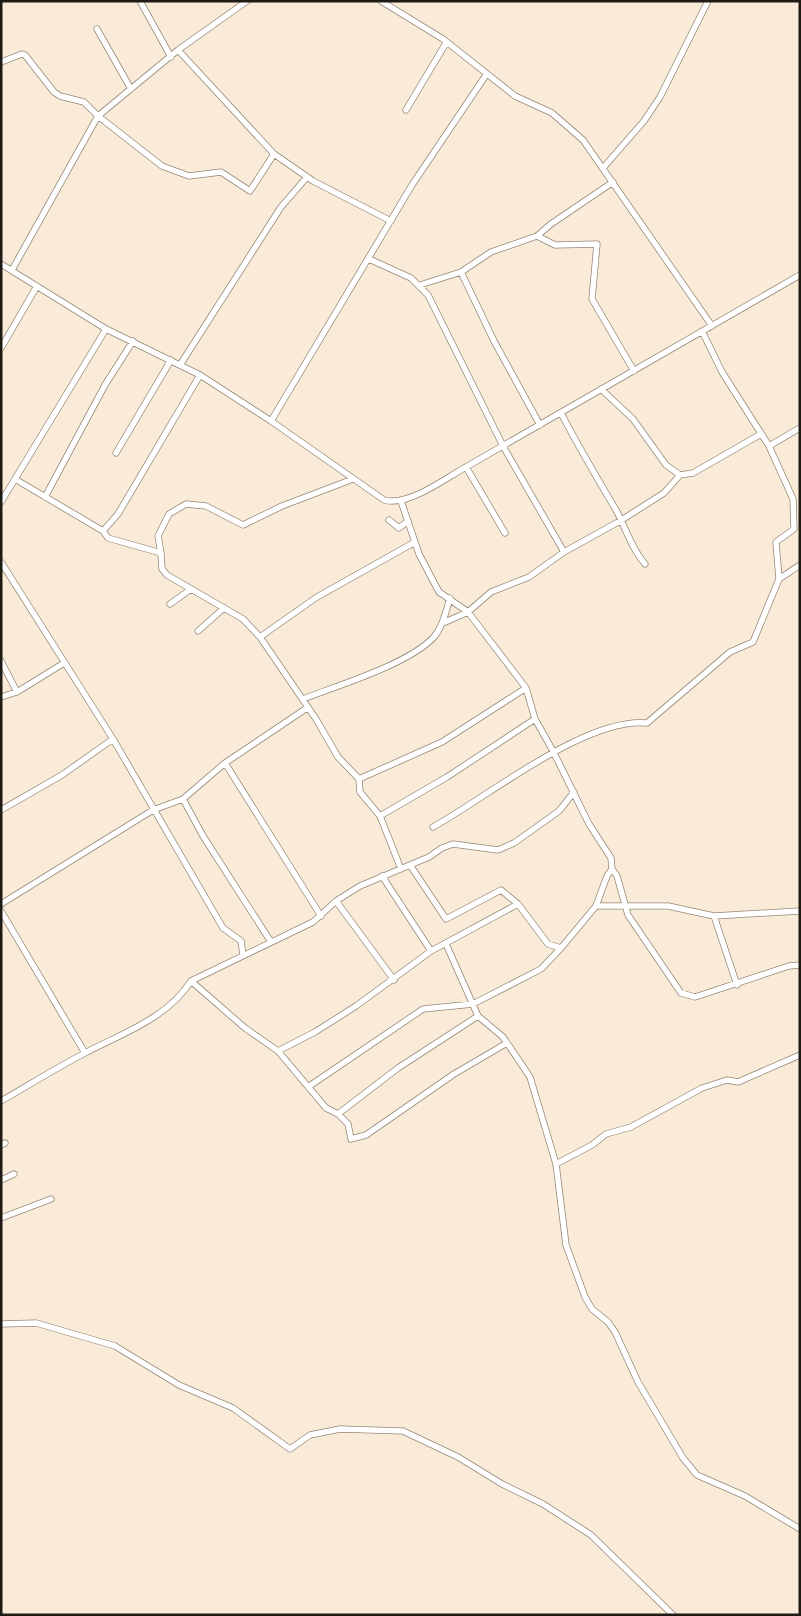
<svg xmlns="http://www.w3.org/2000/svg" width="801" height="1616" viewBox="0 0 801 1616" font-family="'Asap Condensed',sans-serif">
	<rect width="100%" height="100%" fill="#faebd8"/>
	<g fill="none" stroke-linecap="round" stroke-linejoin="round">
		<g stroke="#958776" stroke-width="7">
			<path id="minor" d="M140,1L171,57
				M381,1L443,39L515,96L552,113L583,140L712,326
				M97,29L131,89
				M178,50L274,154L313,181L391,221
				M1,62L22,54L25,55L54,92L60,96L84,102L98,116L162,166L189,176L221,172L250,191L274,154
				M406,110L446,43
				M603,168L644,121L660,97L708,1
				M537,236L555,245L597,244L592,299L634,371
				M369,259L411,278L428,295L503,446L564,552
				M1,264L106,329L200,375L271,421L384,500C408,507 444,479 466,467L800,275
				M12,270L98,116L178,50L247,1
				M461,272L494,341L540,425
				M420,285L461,272L491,252L537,236L551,224L613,182
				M1,348L37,286
				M180,365L281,207L307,177
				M601,389L633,419L666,465L680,475L693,473L761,434
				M561,413C578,446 597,478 616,510C626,528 631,548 645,564
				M271,421L412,185L486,75
				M769,446L800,428
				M116,453L171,360
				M466,467L505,533
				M15,479L103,531L118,514L200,375
				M45,497L105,385L133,341
				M401,501L419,554L439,592L468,612L526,688L535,719L553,751L589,824L611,858L612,869L617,876L628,915L681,993L695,997L789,966L800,965
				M1,502L106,329
				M389,520L399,528L408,521
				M103,531L108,538L161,553L158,536L169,514L186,504L206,506L243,525L282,506L353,479
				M161,553L162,569L167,575L243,619L260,637L316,719L338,757L359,779L360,792L380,816L401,869
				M1,562L113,739L223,928L241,941L243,955
				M779,579L800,565
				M170,604L191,589
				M443,623L468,612L491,592L529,577L564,552L620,521L664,493L680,475
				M198,631L224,608
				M260,637L317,597L415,542
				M1,661L17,692
				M1,697L17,692L64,663
				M303,699C339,685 409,664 434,637C443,626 446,611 450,598
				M225,763L321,916
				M359,779L442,742L526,688
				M183,799L203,836L271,942
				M1,810L62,775L113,739
				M380,816L447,777L535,719
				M433,827C488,797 585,717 647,723L730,652L753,642L779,579L776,542L794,529L793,499L769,446L722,372L702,331
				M410,865L446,919L501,890L518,904L548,944L561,948
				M382,876L431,951
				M336,901L394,980
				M1,904L153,810L183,799L225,763L307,708
				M596,906H668L714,916L800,911
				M1,911L85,1053
				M714,916L737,985
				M446,944L478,1016L503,1037L530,1077L556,1164L566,1245L585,1297L592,1309L608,1322L615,1332L638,1382L683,1458L697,1475L745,1496L800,1529
				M191,981L245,1028L278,1051L326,1108L338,1114L348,1124L351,1139L366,1135L454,1074L507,1043
				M278,1051L315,1032L356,1006L431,951L518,904
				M308,1087L423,1009L473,1004L541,969L561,948L596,906L607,876L612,869
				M1,1101C29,1085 56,1068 85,1053C121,1034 168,1018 191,981L313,922L336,901L360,886L429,857L442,848L453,844L498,850L514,843L559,811L574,792
				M338,1114L398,1068L478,1016
				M1,1145L5,1143
				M556,1164L592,1145L606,1134L631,1127L702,1088L727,1080L738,1082L800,1055
				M1,1180L14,1174
				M1,1218L51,1199
				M1,1324L36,1323L115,1346L179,1385L233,1408L290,1449L310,1435L340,1429L403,1431L458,1457L502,1484L543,1504L591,1535L673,1615"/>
		</g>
		<use href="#minor" stroke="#fff" stroke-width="5.5"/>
	</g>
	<rect width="801" height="1616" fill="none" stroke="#1f1a13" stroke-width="5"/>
</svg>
